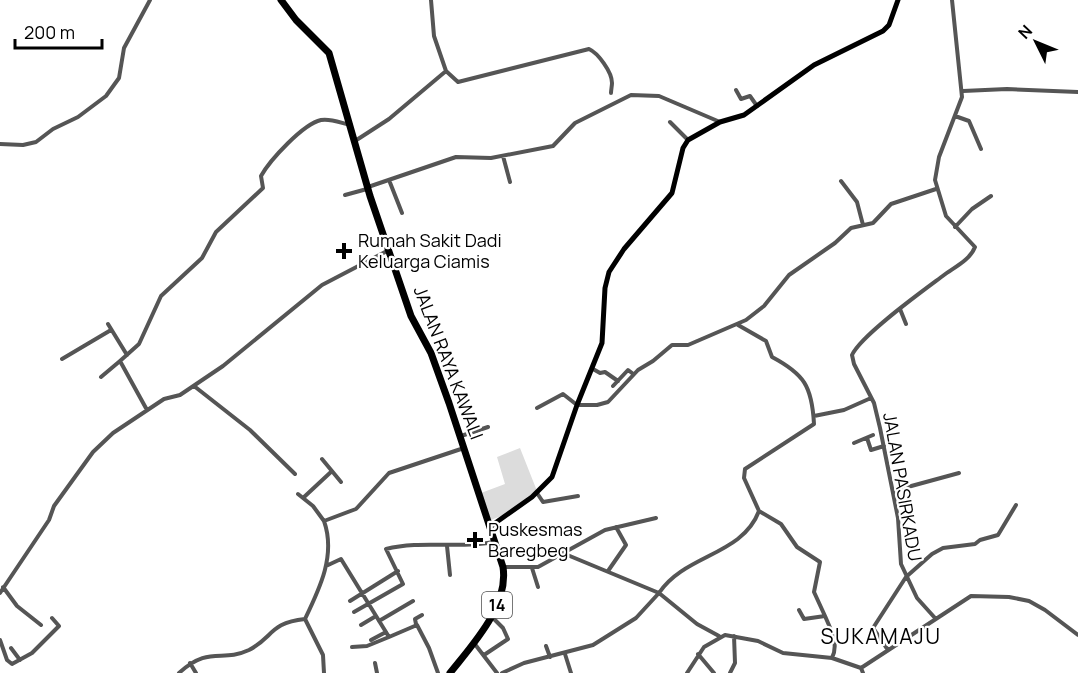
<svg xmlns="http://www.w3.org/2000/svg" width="1078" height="673" viewBox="0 0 1078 673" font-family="Manrope,sans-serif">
	<rect width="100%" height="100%" fill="#fff"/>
	<path fill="#dcdcdc" d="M520,448L537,491L506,514L491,520L481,493L505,484L497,457Z"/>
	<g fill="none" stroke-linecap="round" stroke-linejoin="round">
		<path stroke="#555" stroke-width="4" d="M431,0L434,36L446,71
			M736,90L741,99L750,96L757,106
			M963,91L1007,89L1078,92
			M955,116L969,121L981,149
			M670,122L688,140
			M355,141L389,119L446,71L458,82L589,49C598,53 612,72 612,83C612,86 611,90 611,93
			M0,144L23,145L36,142L53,129L78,117L106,96L119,78L124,48L150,0
			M503,156L510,182
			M389,180L402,213
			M841,181L857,202L863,225
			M368,187L456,157L491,158L553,146L575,123L631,95L659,96L720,122
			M345,195L367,189
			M955,227L972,209L991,196
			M900,309L906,324
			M108,324L127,355
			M62,359L111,330
			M120,361L139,344L161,296L202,258L216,232L263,188L261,176C270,160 303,124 321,120C330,118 341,123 350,125
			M593,369L600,373L605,372L618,381
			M101,377L120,361L147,410
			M194,386L250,430L295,474
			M613,386L628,370L632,373
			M537,408L563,394L577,405H597L608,402L638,370L653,361L672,345H688L746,320L764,306L789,275L835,243L851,228L873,223L891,204L936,189
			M814,416L844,410L871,398
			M461,436L488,427
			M867,438L871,450L884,446
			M854,443L873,435
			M322,459L341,482
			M893,491L959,473
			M537,493L543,502L578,496
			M298,494L313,506L324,521L356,509L389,473L464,448
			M303,498L332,471
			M759,511L781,524L797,547L820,562L814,592L825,616
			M447,546L450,575
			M326,566L341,559L389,637L417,625L429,648L438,673
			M503,567H538L605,530L656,518
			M532,568L538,587
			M608,571L626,545L616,527
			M3,587L17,606L41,625
			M0,593L49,520L54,506L93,452L113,433L164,399L180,395L223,366L322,285L389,250
			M350,601L398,571
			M799,610L804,619L825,616C831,630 839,644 832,658
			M354,612L403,584L386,549C421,540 458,549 494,542
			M935,618L917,598L901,564L898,518L880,428L874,403L854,364L852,355C861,335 924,290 944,275C955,267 970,260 975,247L946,216L935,180L939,157L962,97L952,0
			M305,619C320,588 336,555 324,521
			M379,621L413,601
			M416,624L415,619L422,615
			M361,625L376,616
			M719,636L697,624L659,593C685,554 742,556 759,511L744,478L745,469L814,424C812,386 804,374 772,357L766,341L738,325
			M0,640L7,660L12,664L32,653L59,626L52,618
			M371,640L386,632
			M474,643L497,673
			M546,646L550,657
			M352,647L367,646L389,637
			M11,648L20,660
			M888,650L873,628L906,577L932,554L943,548L975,544L980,540L998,535L1016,505
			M565,654L571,673
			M698,654L714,673
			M484,655L508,639L503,628L491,616
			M190,663L196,673
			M375,663L377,673
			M861,668L971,596L1009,597L1029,601L1045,610L1078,635
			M179,673C210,645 221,663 249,650C274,637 269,623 305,619L323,655L324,673
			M502,673L524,663L593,645L636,618L659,593L565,554
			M687,673L704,647L725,635L758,641L783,653L832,658L861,668L863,673
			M730,673L735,663L734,636"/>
		<path stroke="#000" stroke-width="5" d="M491,526L532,497L552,477L577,405L602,343L605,288L609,272L624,249L672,193L683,148L688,140L720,122L744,115L814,65L883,31L889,25L898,0"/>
		<path stroke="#000" stroke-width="7" d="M281,0L296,20L329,53L370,196L411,316L431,353L449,403L503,567C509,606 473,644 450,673"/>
	</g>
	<g fill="#000" stroke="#fff" stroke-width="2">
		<path d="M341 242h6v6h6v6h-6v6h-6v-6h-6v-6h6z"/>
		<path d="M472 531h6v6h6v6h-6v6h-6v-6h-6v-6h6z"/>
	</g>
	<g text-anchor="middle" stroke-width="4.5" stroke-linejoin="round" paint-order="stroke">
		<rect fill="#fff" stroke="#4c4c4c" stroke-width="1.5" x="482" y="592" width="30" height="26" rx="4.5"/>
		<g font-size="16" font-weight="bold" fill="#000">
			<text x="497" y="611">14</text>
		</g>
		<g font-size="18" fill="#000" stroke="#fff" text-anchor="start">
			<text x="358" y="247">Rumah Sakit Dadi<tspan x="358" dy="21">Keluarga Ciamis</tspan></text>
			<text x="488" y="536">Puskesmas<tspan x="488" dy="21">Baregbeg</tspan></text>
		</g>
		<g font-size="18" fill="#000" stroke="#fff">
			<text transform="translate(448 363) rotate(69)" y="6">JALAN RAYA KAWALI</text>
			<text transform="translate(902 487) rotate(80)" y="6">JALAN PASIRKADU</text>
		</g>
		<g font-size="21" letter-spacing="1.5" fill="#000" stroke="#fff">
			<text x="881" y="644">SUKAMAJU</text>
		</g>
	</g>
	<g transform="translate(1036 42) rotate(313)" stroke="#ffffff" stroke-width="4.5" paint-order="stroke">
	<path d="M0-4.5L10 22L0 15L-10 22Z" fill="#000000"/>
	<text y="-9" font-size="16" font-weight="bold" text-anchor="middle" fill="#000000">N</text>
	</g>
	<path d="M15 39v9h87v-9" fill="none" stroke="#000000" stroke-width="3"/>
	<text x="24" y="39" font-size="18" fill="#000000" stroke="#ffffff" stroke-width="4.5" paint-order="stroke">200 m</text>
</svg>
